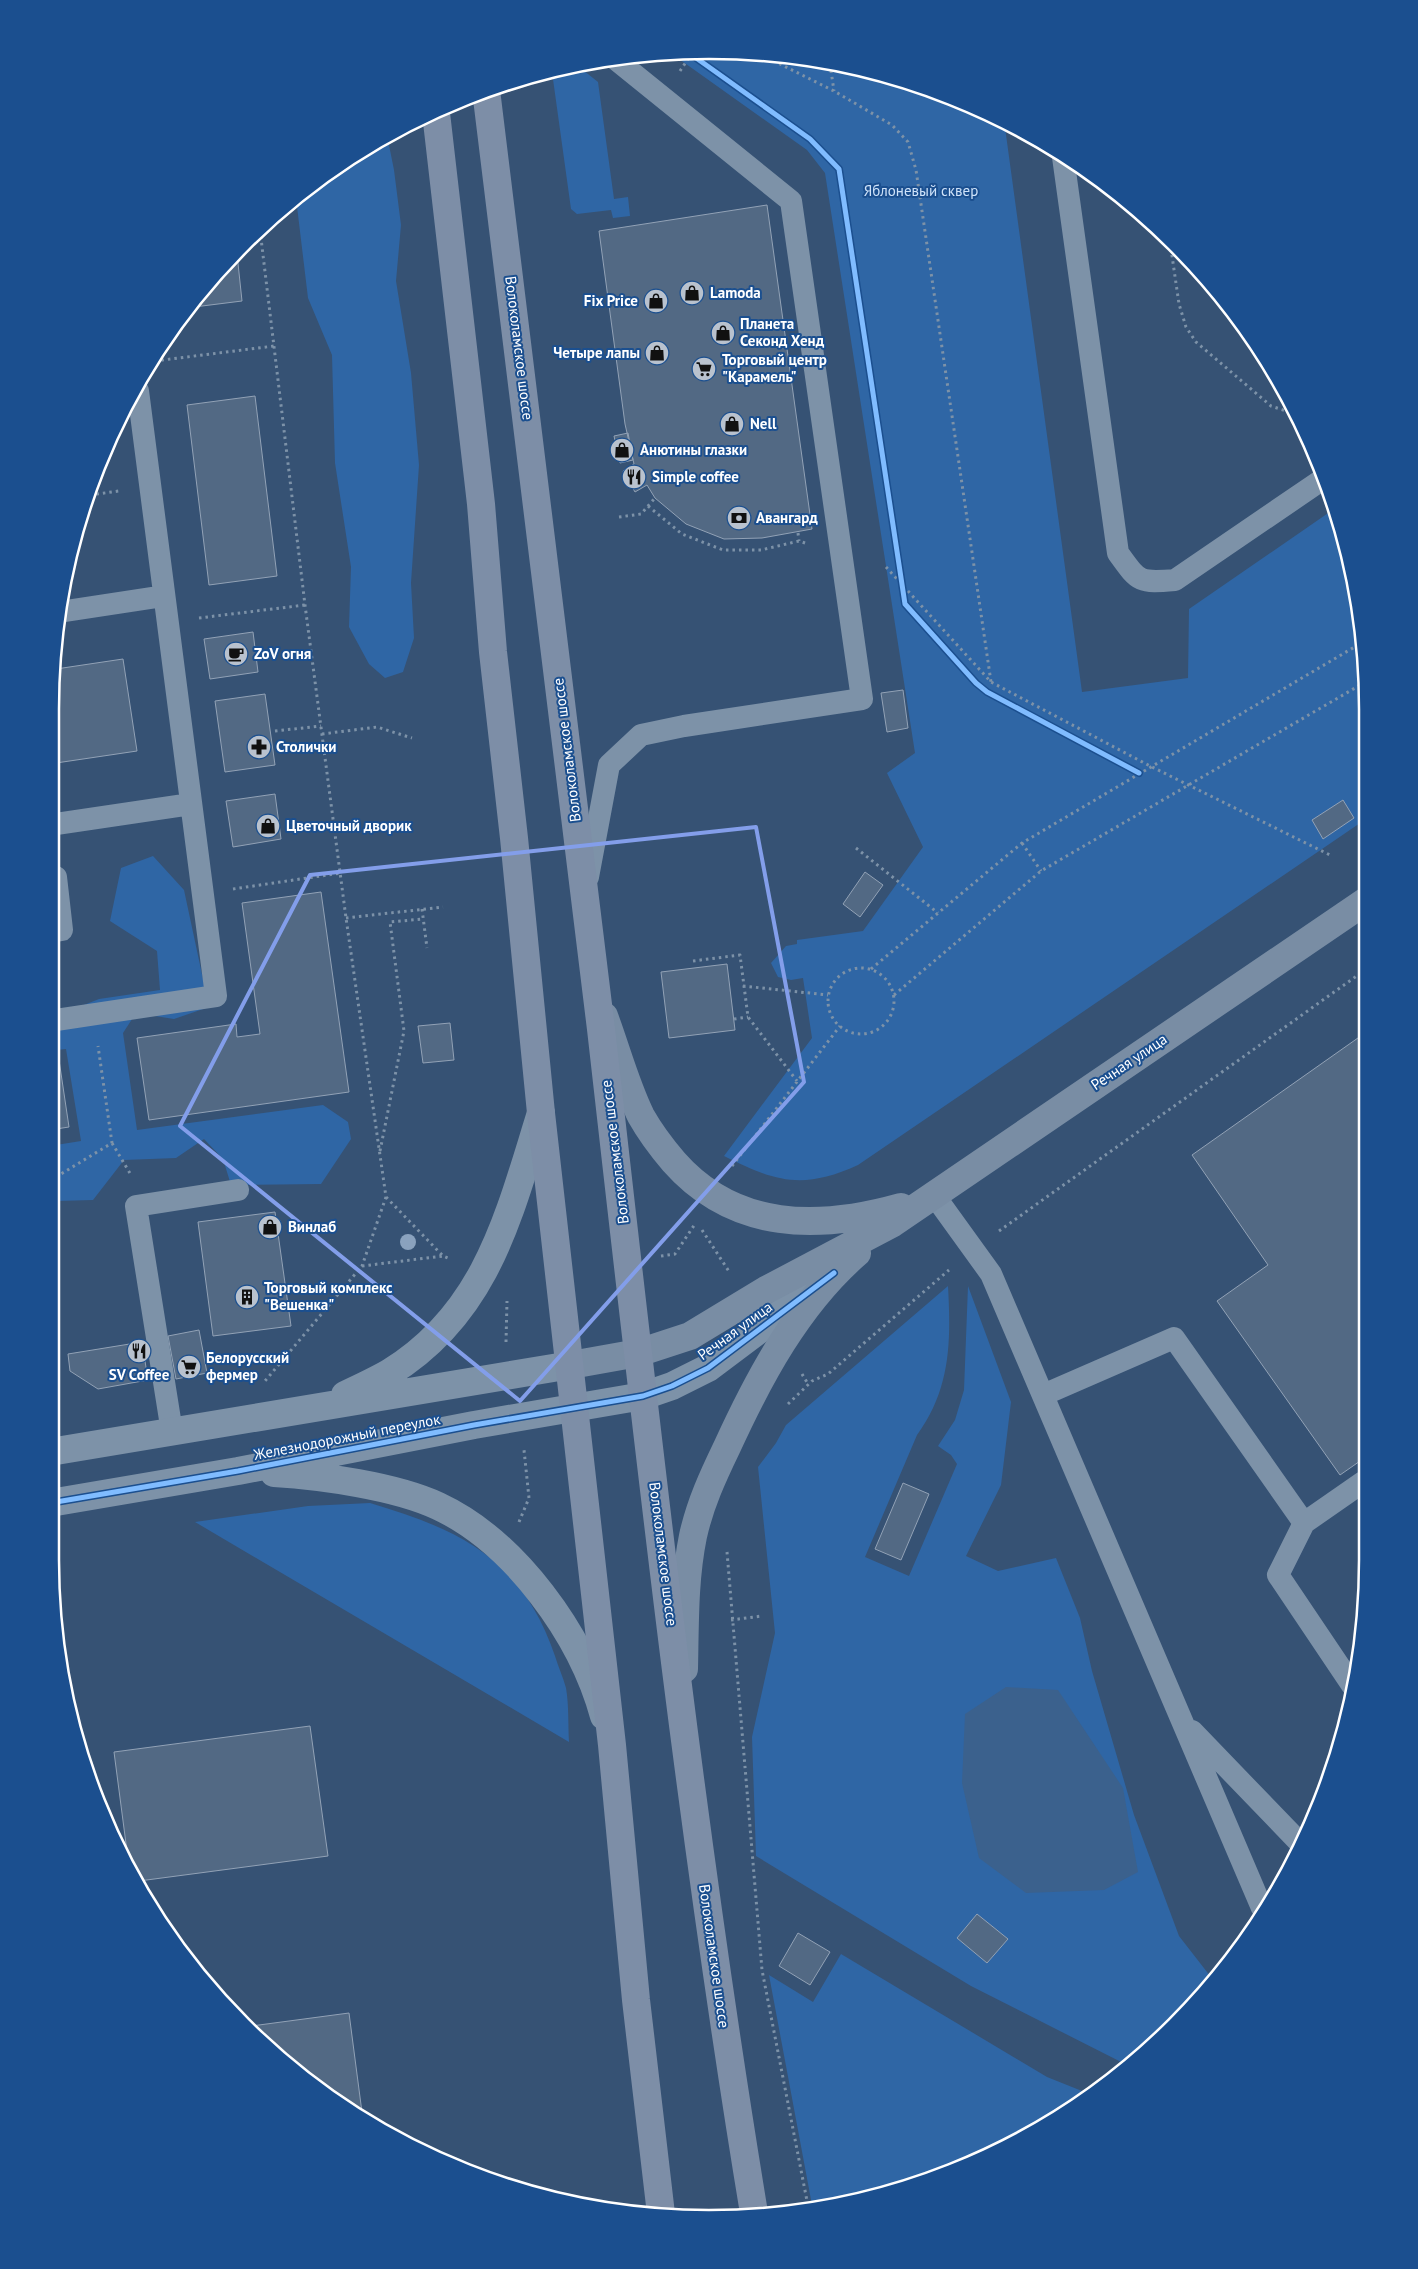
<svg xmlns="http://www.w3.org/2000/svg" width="1418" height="2269" viewBox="0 0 1418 2269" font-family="'PT Sans',sans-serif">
	<rect width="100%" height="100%" fill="#365274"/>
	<path fill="#2f66a5" d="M752,51L880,73L1004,120L1082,692L1188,678L1189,609L1334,509L1345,538L1367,666L1366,819L858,1165C803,1190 776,1182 724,1156L812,1038L803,978L791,980L778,977L771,963L786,946L797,944V940L863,931L923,847L887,773L915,753L825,173L807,150L672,54Z
		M578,66L598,82L614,199L628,197L630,216L613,218L611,210L577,214L571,209L552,72Z
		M387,135L394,170L401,225L396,281L411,373L419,465L411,583L414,638L403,672L385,678L369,664L349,627L351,567L335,463L332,355L308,298L296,198Z
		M153,856L184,890L209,1007L174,1019L136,1013L123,1033L137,1130L323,1105L348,1122L351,1139L321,1184L231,1185L223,1159L204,1139L176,1158L124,1160L93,1200L56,1201V1145L81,1141L66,1049L56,1050V1016L99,999L160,990L157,951L110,921L121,868Z
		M948,1286C951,1341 951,1388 917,1435L865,1557L909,1576L957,1464L951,1455L938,1446L955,1420L964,1390L968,1286L1011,1402L1001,1485L966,1556L998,1571L1056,1558L1080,1618L1092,1671L1134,1815L1179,1936L1214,1981L1144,2055L1129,2066L971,1986L756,1856L752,1737L775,1633L758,1467L776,1443L786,1425Z
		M370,1503C461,1530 522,1559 555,1656C558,1666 563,1677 566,1688C569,1705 568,1725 569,1742L195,1522L308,1506Z
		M841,1954L1047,2077L1092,2095L1075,2108L1000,2151L880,2196L812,2205L769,1975L813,2002Z"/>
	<path fill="#3b618d" d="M1006,1687L1058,1690L1123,1788L1138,1872L1104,1890L1026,1893L979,1858L962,1783L965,1714Z"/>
	<path fill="#526984" stroke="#92a2b6" d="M767,205L812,529L762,538L724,539L686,524L655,498L647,485L635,492L623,471L634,464L625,424L599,231Z
		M237,254L242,301L186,308Z
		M255,396L277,576L209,585L187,405Z
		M628,433L633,460L620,463L614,436Z
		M253,632L258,672L210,679L204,639Z
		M123,659L137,751L56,763V669Z
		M903,690L908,728L887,732L881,693Z
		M265,694L275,765L225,772L215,701Z
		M275,794L281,839L233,847L226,801Z
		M1343,800L1354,818L1323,839L1312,820Z
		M865,872L883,885L860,917L843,904Z
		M321,892L349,1092L149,1120L137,1038L236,1024L237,1037L260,1034L242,903Z
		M727,964L735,1030L669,1038L661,972Z
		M450,1023L454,1060L423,1063L418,1026Z
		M1365,1033L1364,1203L1360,1206L1364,1212L1363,1459L1340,1475L1217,1301L1268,1265L1192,1155Z
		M59,1060L69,1127L56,1129V1061Z
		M275,1212L291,1326L213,1336L198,1222Z
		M199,1330L207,1373L176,1379L168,1336Z
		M142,1342L148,1380L98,1389L70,1371L68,1354Z
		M903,1483L929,1494L901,1560L875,1549Z
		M310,1726L328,1856L139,1881L128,1859L114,1752Z
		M977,1914L1008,1939L987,1963L957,1938Z
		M798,1933L830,1952L810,1985L779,1966Z
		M349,2013L363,2120L308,2083L244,2027Z"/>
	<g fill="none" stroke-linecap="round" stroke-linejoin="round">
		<path stroke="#7d92a8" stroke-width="3" stroke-dasharray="2.5 4" stroke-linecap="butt" d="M756,52L834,91L892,125L908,142L916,170L991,682
			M830,64L834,91
			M680,71L692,53
			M260,230L305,605L346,918L386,1197L362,1266L265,1381
			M1170,242L1179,304L1186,327L1196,342L1271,406L1298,415
			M155,361L274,346
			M90,495L119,491
			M648,506L682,534L723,550H761L799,541L808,544
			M619,517L641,514L655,498
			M798,533L799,541
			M886,567L991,682L1150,766L1332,856
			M199,618L305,605
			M275,731L321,726
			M322,734L377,727L412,738
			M1022,843L1041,871
			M856,848L938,913
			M233,889L341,873
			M422,909L427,948
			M346,918L443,907
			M693,961L740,955L748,1017L797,1081
			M828 1001a33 33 0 1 1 66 0a33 33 0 1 1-66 0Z
			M871,969L1022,843L1363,642
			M743,986L828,995
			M894,995L1041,871L1367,681
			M734,1019L748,1017
			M112,1143L131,1175
			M380,1151L404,1031L390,922L423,919
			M732,1166L840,1026
			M56,1177L112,1143L98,1046
			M386,1197L443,1256L450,1259
			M702,1230L730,1273
			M999,1231L1365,970
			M661,1256L675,1254L695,1224
			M362,1266L443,1256
			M506,1342L507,1301
			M802,1374L808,1384
			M788,1404L812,1381L828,1374L949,1270
			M519,1522L529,1498L524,1450
			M727,1552L762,1970L808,2206
			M731,1620L762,1616"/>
		<path stroke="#7d92a8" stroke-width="22" d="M1063,157L1118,553C1139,582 1138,583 1175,580L1323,479
			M59,612L164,596
			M56,824L191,804
			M56,877L62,930L56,931
			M588,877L609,765L641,735L684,726L862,699L791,201L614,58
			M56,1020L216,996L138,391
			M934,1195L991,1274L1262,1908
			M1043,1395L1174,1338L1304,1523L1278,1575L1352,1685
			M172,1432L136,1206L238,1190
			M1304,1523L1363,1482
			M1192,1731L1300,1843"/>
		<path stroke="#7d92a8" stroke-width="28" d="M345,1395C360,1388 375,1381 389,1373C487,1313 509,1215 541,1113
			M56,1451L571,1365
			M274,1473C322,1476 395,1486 438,1506C515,1542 582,1635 604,1716
			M56,1502L238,1471L474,1425L643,1396L672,1386L708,1368L821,1283"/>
		<path stroke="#798da4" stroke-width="28" d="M604,1016C616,1048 626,1086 641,1116C650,1132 662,1148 674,1162C735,1231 819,1230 901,1207
			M571,1365L638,1353L690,1336L766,1290L893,1223L1366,901
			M684,1669C685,1625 684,1580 693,1536C700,1504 713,1476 727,1447C759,1377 798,1304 857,1253"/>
		<path stroke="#7d8ea7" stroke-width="28" d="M486,90C526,403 565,716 601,1029C646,1425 689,1820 754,2213
			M436,113L481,504L493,652L514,838L541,1113L612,1745L636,2000L661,2214"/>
		<g stroke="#1b4f8f" stroke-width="8">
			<path id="cycleway" d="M692,55L810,139L839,169L905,604L976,683L987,692L1139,773
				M56,1502L238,1471L474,1425L643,1396L672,1386L708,1368L834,1273"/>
		</g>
		<use href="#cycleway" stroke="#80bcff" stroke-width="5"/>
	</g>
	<circle fill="#8aa2be" cx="408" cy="1242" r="8"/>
	<path fill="none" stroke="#839eea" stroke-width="4" stroke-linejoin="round" d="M756,827L804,1082L520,1401L180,1126L310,875Z"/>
	<defs>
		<g id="shop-disc" transform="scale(1.25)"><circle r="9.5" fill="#b9c2ce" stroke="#1b4f8f"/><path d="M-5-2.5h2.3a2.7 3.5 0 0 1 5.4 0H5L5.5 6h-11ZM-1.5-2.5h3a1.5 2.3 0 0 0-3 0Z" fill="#111"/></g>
		<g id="supermarket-disc" transform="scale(1.25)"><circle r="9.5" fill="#b9c2ce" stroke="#1b4f8f"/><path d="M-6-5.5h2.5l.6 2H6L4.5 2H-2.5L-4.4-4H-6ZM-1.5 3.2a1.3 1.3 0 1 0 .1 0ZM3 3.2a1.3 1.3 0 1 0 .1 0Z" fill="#111"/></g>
		<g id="restaurant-disc" transform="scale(1.25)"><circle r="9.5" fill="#b9c2ce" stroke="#1b4f8f"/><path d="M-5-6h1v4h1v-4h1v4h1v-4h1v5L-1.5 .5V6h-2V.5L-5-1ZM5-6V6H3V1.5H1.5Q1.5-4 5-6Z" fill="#111"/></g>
		<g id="bank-disc" transform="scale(1.25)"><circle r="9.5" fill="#b9c2ce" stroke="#1b4f8f"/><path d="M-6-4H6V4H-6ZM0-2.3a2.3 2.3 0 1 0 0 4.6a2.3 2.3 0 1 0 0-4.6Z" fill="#111"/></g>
		<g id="cafe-disc" transform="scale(1.25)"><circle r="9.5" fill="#b9c2ce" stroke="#1b4f8f"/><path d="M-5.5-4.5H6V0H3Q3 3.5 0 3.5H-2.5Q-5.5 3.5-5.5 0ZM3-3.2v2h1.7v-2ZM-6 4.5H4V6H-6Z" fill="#111"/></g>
		<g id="pharmacy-disc" transform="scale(1.25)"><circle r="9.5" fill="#b9c2ce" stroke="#1b4f8f"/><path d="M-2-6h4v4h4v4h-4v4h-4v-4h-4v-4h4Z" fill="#111"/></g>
		<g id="building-disc" transform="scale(1.25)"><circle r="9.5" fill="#b9c2ce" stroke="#1b4f8f"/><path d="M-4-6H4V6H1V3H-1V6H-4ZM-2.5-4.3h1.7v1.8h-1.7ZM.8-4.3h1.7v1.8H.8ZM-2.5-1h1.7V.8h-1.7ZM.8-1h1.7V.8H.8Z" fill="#111"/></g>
	</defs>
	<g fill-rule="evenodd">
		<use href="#shop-disc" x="692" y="293"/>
		<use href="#shop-disc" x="656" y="301"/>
		<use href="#shop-disc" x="723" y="333"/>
		<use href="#shop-disc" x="657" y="353"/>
		<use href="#supermarket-disc" x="704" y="369"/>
		<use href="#shop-disc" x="732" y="424"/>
		<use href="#shop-disc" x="622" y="450"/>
		<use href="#restaurant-disc" x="634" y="477"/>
		<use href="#bank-disc" x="739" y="518"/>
		<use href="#cafe-disc" x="236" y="654"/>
		<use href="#pharmacy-disc" x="259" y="747"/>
		<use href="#shop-disc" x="268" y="826"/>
		<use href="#shop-disc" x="270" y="1227"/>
		<use href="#building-disc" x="247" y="1297"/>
		<use href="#restaurant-disc" x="139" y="1351"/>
		<use href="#supermarket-disc" x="189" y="1367"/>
	</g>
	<g text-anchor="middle" stroke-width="4" stroke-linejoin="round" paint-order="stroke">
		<g font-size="15" fill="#cfe3fa" stroke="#1b4f8f">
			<text x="921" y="196">Яблоневый сквер</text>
		</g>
		<g font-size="15" font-weight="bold" fill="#fff" stroke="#1b4f8f" text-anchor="start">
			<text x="710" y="298">Lamoda</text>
			<text x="638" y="306" text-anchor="end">Fix Price</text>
			<text x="740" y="329">Планета<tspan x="740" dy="17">Секонд Хенд</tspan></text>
			<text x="640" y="358" text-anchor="end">Четыре лапы</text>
			<text x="722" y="365">Торговый центр<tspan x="722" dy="17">"Карамель"</tspan></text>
			<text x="750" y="429">Nell</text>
			<text x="640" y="455">Анютины глазки</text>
			<text x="652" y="482">Simple coffee</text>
			<text x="756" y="523">Авангард</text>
			<text x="254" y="659">ZoV огня</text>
			<text x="276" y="752">Столички</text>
			<text x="286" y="831">Цветочный дворик</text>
			<text x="288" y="1232">Винлаб</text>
			<text x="264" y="1293">Торговый комплекс<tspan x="264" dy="17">"Вешенка"</tspan></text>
			<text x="206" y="1363">Белорусский<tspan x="206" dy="17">фермер</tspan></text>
			<text x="139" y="1380" text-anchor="middle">SV Coffee</text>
		</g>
		<g font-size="15" fill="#fff" stroke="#1b4f8f">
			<text transform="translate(519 348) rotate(83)" y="5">Волоколамское шоссе</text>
			<text transform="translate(567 750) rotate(-97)" y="5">Волоколамское шоссе</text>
			<text transform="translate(1129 1062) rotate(-34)" y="5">Речная улица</text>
			<text transform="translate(615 1152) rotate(-97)" y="5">Волоколамское шоссе</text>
			<text transform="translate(735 1331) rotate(-36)" y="5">Речная улица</text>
			<text transform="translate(347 1437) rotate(-11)" y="5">Железнодорожный переулок</text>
			<text transform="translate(663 1554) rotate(83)" y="5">Волоколамское шоссе</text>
			<text transform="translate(714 1956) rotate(82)" y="5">Волоколамское шоссе</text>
		</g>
	</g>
	<path d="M0 0H1418V2269H0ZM709 59H709A650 650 0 0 1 1359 709V1560A650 650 0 0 1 709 2210H709A650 650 0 0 1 59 1560V709A650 650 0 0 1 709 59Z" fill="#1b4f8f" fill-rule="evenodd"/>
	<path fill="none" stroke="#fff" stroke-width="2.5" d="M709 59H709A650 650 0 0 1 1359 709V1560A650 650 0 0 1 709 2210H709A650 650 0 0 1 59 1560V709A650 650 0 0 1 709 59Z"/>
</svg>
